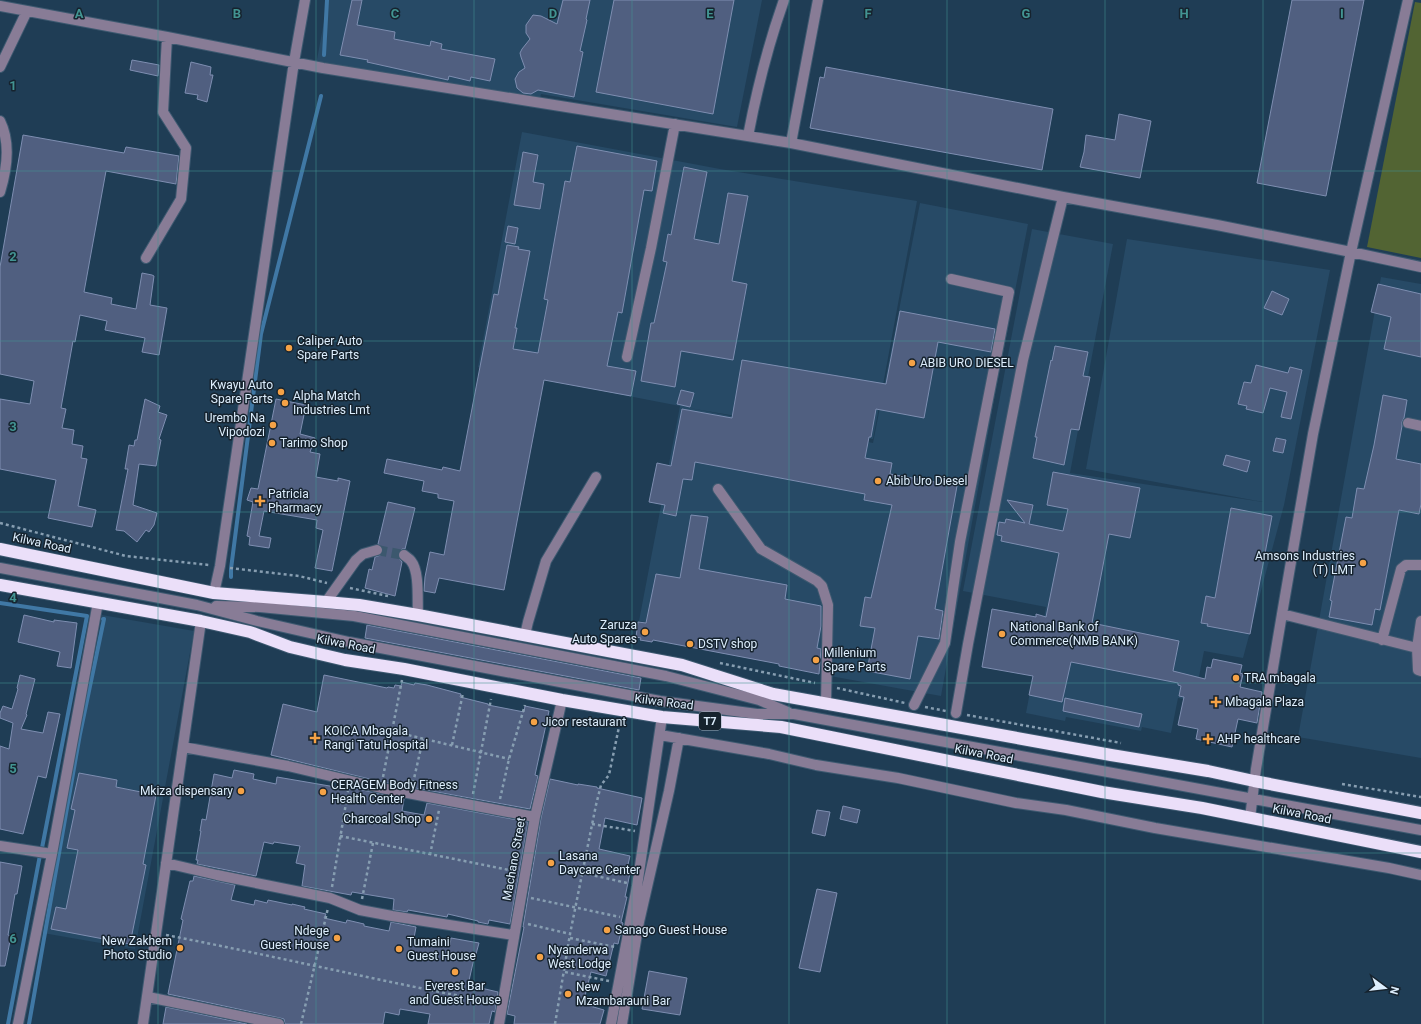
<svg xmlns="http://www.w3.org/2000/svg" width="1421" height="1024" viewBox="0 0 1421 1024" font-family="Roboto,sans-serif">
	<rect width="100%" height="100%" fill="#1f3d55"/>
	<path fill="#274a66" d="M328,0H762L737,127L541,94L538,106L316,65Z
		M522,132L720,169L917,201L873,439L689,408L873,443L920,203L1028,224L995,394L941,696L830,676L828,650L639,621L680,406L478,367Z
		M1032,229L1113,244L1070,473L1263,502L1086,469L1127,239L1330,270L1284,505L1243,658L1204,651L1196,692L1193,701L1178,698L1171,733L1142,727L1141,731L1066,717L1065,721L1026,713L1046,607L963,591Z
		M1381,277L1421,284V758L1298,737Z
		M102,615L194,631L135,949L43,933Z"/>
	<path fill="#526433" d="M1415,2L1421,3V258L1367,247Z"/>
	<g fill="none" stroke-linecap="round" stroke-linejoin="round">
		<path stroke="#4078a5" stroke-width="4" d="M324,55L327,0
			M231,577V569L261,334L321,96
			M0,603L87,616L42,848
			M8,1024L40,855
			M29,1024L80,734L104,619H103"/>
	</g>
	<path fill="#505f80" stroke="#7e8eb1" d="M352,0H362L357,25L395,32L394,39L430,46L431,41L442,44L441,49L495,59L490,81L471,77L470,81L449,76L448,80L367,62L368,60L340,55Z
		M563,0H590L586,19L587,20L580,51L583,52L574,97L538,90L531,94L523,93L517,88L515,79L519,72L525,68L521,57L520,53L522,49L530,39L526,33V25L533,15L541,16L557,24Z
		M614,0H734L713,114L596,92Z
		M1292,0H1364L1326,196L1257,183Z
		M132,60L159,65L158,76L130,70Z
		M191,62L211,67L210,75H213L207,102L197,99L198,95L185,93Z
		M826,67L1053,109L1042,170L810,128L820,77L824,78Z
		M1119,114L1151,121L1140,178L1080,167L1084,152L1086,135L1115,140Z
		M23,135L124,153L126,147L179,156L176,184L106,171L84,292L112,298L111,304L136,309L142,273L152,275L154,276L150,305L167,308L159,355L142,352L145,338L105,330L107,321L80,315L75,342L73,341L61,408L66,409L62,428L74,430L72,444L83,446L81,458L87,459L78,506L96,510L92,527L48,518L56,480L0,469V399L30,404L34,381L0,374V267Z
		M577,146L657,161L652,191L644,190L622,313L618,312L607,366L636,371L631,396L544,380L504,590L439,578L435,593L424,591L425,577L430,552L444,555L454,501L438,498V494L422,491L424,481L384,473L387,459L442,470L443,467L460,471L494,294L498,295L507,245L519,247L518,249L530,251L515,328H517L513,349L538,353L548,300L544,299L565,181L570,182Z
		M523,152L538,155L533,182L544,184L540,209L514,205Z
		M684,167L707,172L694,239L719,244L728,193L748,196L732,281L747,284L733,360L681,351L675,387L641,381L651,323H654L667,262L663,261L668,234L671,235Z
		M508,226L518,228L515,244L505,242Z
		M1378,284L1421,294V357L1384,349L1391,317L1371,312Z
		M1272,291L1289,299L1282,315L1264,308Z
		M900,311L995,329L991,352L938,342L924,418L876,409L871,437H869L865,458L892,463L890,474L957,486L935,609L943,611L939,639L918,636L910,679L867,671L875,628L860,626L865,597L871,598L892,505L864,500L865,494L695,462L692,480L683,479L676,516L663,513L665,505L649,502L657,463L671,466L682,409L732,418L742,360L886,384Z
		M1055,346L1088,352L1083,376L1090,377L1079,430L1071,429L1064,465L1033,458L1037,437H1035L1051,360L1052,361Z
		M1256,365L1288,373L1290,367L1302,370L1291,419L1281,417L1287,392L1270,388L1263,413L1246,409L1247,406L1238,404L1244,382L1251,383Z
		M681,390L694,393L690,407L677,404Z
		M1383,395L1407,400L1404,418L1402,422V426L1396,459L1421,464V504L1419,514L1399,510L1380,610L1375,609L1372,625L1329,617L1332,601L1330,600L1346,517L1352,518L1357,488L1364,489L1374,445Z
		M145,399L160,406L158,412L167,415L159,439L161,440L156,466L139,464L133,505L157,513L154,525L149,532L146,530L137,542L124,531L116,530L128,469H125L129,445L134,446L135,440H137Z
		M276,399L306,405L300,434L315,438L310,452L320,454L316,477L338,481V478L350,481L332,571L315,568L323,530L316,528L317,520L264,511L259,536L271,538L269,548L249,545L250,537L247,536L253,502L247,500L251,488L258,489Z
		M1276,438L1286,440L1283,453L1273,451Z
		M1226,455L1250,461L1247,472L1223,465Z
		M1053,472L1140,488L1130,538L1109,534L1092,623L1179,641L1173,671L1205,679L1207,667L1211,668L1213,659L1242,665L1240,673L1243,674L1240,687L1262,692L1257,723L1238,719L1232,747L1196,739L1198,729L1178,725L1184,697L1179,696L1181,686L1178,685V683L1071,662L1062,702L1029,695L1033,676L982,667L992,609L1036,617V614L1046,617L1059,553L1001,541L1002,536L997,535L999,522L1005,523L1006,519L1025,523L1007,500L1033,505L1029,524L1063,531L1068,509L1047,505Z
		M388,502L415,508L405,549H402L398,553V557L402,562L395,596L365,588L369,569L372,570L375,557L381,555L383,552V548L378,544Z
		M1231,508L1272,516L1250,634L1207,626L1208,624L1201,623L1206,596L1215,598Z
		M691,515L708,517L699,569L787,585L785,599L821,606V626L817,648L821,649L819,674L779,666V664L653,640L652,642L640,640L641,638L636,637L638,622L646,623L656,574L680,578Z
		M24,615L54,622V620L77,623L71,668L57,666L60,652L18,642Z
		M367,625L641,678L639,690L365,638Z
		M20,675L35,679L26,714L27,715L21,729L43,733L48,712L60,714L46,778L38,776L23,834L0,829V746L9,749L13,723L0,718V713L3,706L12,709L18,689L17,688Z
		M324,675L387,688L388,687L394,688L395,685L401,686L402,682L414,685L415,683L427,685L461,694L460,697L488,704V705L524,712L525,706L549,711L535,775L538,776L530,809L382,782L271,755L283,704L317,712Z
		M1065,698L1142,714L1139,727L1063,711Z
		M234,770L254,774L253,779L276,784L277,777L353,790V788L404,799L402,811L424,815L427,803L528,822L510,924L489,920L488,924L478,922V921L448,914L447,917L408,910L407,912L393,910L394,899L352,892L351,895L302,886L305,865L296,863L300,846L274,842L273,844L264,842L256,876L197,864L198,860H196L201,831H200L202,819L206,820L214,774L232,778Z
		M79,773L117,780L116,787L156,795L143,864L146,865L130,944L51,929L56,907L66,909L78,850L67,848L75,810L71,809Z
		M550,779L578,785V784L597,787V788L642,798L637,825L605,818L599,849L630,856L626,873H630L625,897H627L621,922L623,923L618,944L614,943L606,976L591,972L583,1004L604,1010L600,1024H514L515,1016L507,1014L524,927H523L541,818Z
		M843,806L860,810L857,823L840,819Z
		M817,810L830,812L825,836L812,833Z
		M0,862L22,866L17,894H15L8,935L11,936L5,966H0Z
		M194,876L235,885L231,900L254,905L255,900L267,903L268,900L292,905V904L305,907L304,909L326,914L324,918L346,923L347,920L364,924V926L389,931L391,922L416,927L414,938L450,945L451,938L479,943L476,954H475L468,985L498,992L495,1012L492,1011L489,1024H428L430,1014L400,1009L399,1015L385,1012L383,1024H285L284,1019L280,1018L168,994L183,920L181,919L190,881H193Z
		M817,889L837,893L820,972L799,968Z
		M649,971L687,978L680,1015L642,1009Z
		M166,1007L247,1024H163Z"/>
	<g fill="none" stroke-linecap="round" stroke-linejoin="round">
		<path stroke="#3c586e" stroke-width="10" stroke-dasharray="10 5" stroke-linecap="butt" d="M377,550L404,555"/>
		<g stroke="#3d5970" stroke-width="12">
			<path id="minor" d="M0,6L167,37L323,68L791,143L1063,197L1217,225L1351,252L1421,267
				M0,67L27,11
				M0,121C11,143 7,169 0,192
				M748,136C757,89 768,45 784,0
				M791,143L818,0
				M146,258L181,199L186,148L163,112L167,37
				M627,357L651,248L675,124
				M1408,423L1421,426
				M718,489L761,549L817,581L822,586L828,605L826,703
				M404,555C406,557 409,558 411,561C420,572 417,601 418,615
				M0,568L197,605L257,621L349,642L660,701L757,714H794L1421,830
				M214,593L220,566L294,62L305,0
				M326,602L356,560L363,554L377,550
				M216,606L260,607L354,616L666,676L759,700L788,712
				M1282,614L1417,648
				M1421,621L1417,648L1418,670L1421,671
				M525,635L528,622L546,561L596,477
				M1382,640L1401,569L1406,565H1421
				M914,705L945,643L960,542L1009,292L951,279
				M956,713L968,644L1023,360L1063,197
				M660,735L769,754L816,765L898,778L1016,803L1066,810L1155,828L1389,868L1421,875
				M183,747L288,766L381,788L535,817
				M1250,818L1256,769L1282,614L1313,434L1351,252L1408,0
				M0,846L52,854
				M166,863L217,875L330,898L360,910L392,916L513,935
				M148,997L279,1024
				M18,1024L52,854L98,602
				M143,1024L201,621
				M499,1024L535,817L562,700
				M611,1024L637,886L662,717
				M622,1024L639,922L669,791L679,738"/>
		</g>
		<g stroke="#3d5970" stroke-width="14">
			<path id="highway" d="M0,549L214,593L326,602L359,605L418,615L682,665L773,694L1111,755L1208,771L1254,781L1421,813
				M0,585L201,621L250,632L290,647L345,660L404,669L562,700L662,717L781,727L1102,792L1202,808L1421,852"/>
		</g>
		<path stroke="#879eb1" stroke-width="2.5" stroke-dasharray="3 3" stroke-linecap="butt" d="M0,523L126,556L209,565
			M230,568L299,576L327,583
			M350,588L388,596
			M720,663L815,683
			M837,688L905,703
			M925,707L946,711
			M967,715L1121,743
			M391,731L509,759
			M452,745L463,693
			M383,777L402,680
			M413,783L423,739
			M1342,784L1421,797
			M473,794L491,699
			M500,799L509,759L525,705
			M592,824L635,831
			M340,836L514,871
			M430,855L439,810
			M583,873L627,883
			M332,887L348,791
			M531,898L620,917
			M362,899L373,843
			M528,924L570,934
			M166,935C275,956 383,982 492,1002
			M570,938L615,947
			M565,972L609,981
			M301,1024L328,908
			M555,1024L570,934L596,805L601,785L609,775L620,722"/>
		<use href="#minor" stroke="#887c96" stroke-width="10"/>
		<use href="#highway" stroke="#ebdff9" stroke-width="12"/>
	</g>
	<path fill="none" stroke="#429492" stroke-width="1" stroke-opacity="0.55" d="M158,0V1024M316,0V1024M474,0V1024M632,0V1024M789,0V1024M947,0V1024M1105,0V1024M1263,0V1024M0,171H1421M0,341H1421M0,512H1421M0,683H1421M0,853H1421"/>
	<g fill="#f5a246" stroke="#16232e" stroke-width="1.5">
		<circle cx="289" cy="348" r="4"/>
		<circle cx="912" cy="363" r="4"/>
		<circle cx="281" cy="392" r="4"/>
		<circle cx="285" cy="403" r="4"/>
		<circle cx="273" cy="425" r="4"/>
		<circle cx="272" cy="443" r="4"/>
		<circle cx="878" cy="481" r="4"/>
		<path d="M258 495h4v4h4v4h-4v4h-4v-4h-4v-4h4z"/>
		<circle cx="1363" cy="563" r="4"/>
		<circle cx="645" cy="632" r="4"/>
		<circle cx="1002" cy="634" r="4"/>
		<circle cx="690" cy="644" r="4"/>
		<circle cx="816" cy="660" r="4"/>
		<circle cx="1236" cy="678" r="4"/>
		<path d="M1214 696h4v4h4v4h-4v4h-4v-4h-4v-4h4z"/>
		<circle cx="534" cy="722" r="4"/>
		<path d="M313 732h4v4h4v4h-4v4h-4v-4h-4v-4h4z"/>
		<path d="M1206 733h4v4h4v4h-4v4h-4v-4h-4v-4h4z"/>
		<circle cx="241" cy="791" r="4"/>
		<circle cx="323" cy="792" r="4"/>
		<circle cx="429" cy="819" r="4"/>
		<circle cx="551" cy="863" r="4"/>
		<circle cx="607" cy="930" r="4"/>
		<circle cx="337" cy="938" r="4"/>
		<circle cx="180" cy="948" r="4"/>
		<circle cx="399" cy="949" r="4"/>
		<circle cx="540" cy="957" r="4"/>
		<circle cx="455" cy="972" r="4"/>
		<circle cx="568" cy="994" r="4"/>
	</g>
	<g text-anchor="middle" stroke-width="3" stroke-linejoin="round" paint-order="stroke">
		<rect fill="#16232e" stroke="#a1b1bf" stroke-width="1" x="699" y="712" width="22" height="18" rx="3"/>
		<g font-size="11" font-weight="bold" fill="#ddeefd">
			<text x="710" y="725">T7</text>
		</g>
		<g font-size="12" fill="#ddeefd" stroke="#16232e" text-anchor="start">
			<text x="297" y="345">Caliper Auto<tspan x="297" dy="14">Spare Parts</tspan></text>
			<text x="920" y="367">ABIB URO DIESEL</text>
			<text x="273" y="389" text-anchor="end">Kwayu Auto<tspan x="273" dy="14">Spare Parts</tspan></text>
			<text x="293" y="400">Alpha Match<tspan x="293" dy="14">Industries Lmt</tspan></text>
			<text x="265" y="422" text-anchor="end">Urembo Na<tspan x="265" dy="14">Vipodozi</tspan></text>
			<text x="280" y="447">Tarimo Shop</text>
			<text x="886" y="485">Abib Uro Diesel</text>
			<text x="268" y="498">Patricia<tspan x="268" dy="14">Pharmacy</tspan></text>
			<text x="1355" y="560" text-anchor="end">Amsons Industries<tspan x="1355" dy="14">(T) LMT</tspan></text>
			<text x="637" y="629" text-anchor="end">Zaruza<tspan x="637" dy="14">Auto Spares</tspan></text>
			<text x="1010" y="631">National Bank of<tspan x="1010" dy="14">Commerce(NMB BANK)</tspan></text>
			<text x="698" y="648">DSTV shop</text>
			<text x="824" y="657">Millenium<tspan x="824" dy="14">Spare Parts</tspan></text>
			<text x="1244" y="682">TRA mbagala</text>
			<text x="1225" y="706">Mbagala Plaza</text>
			<text x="542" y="726">Jicor restaurant</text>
			<text x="324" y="735">KOICA Mbagala<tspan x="324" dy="14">Rangi Tatu Hospital</tspan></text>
			<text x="1217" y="743">AHP healthcare</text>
			<text x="331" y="789">CERAGEM Body Fitness<tspan x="331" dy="14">Health Center</tspan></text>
			<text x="233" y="795" text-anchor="end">Mkiza dispensary</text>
			<text x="421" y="823" text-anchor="end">Charcoal Shop</text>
			<text x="559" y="860">Lasana<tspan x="559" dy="14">Daycare Center</tspan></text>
			<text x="615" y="934">Sanago Guest House</text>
			<text x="329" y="935" text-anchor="end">Ndege<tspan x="329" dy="14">Guest House</tspan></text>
			<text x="172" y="945" text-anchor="end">New Zakhem<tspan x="172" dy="14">Photo Studio</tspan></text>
			<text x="407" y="946">Tumaini<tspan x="407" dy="14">Guest House</tspan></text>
			<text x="548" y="954">Nyanderwa<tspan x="548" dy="14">West Lodge</tspan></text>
			<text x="455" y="990" text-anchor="middle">Everest Bar<tspan x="455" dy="14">and Guest House</tspan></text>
			<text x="576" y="991">New<tspan x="576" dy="14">Mzambarauni Bar</tspan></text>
		</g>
		<g font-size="12" fill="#ddeefd" stroke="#16232e">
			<text transform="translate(42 543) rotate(12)" y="4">Kilwa Road</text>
			<text transform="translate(346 644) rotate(11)" y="4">Kilwa Road</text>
			<text transform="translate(664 702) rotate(7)" y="4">Kilwa Road</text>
			<text transform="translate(984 754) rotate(11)" y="4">Kilwa Road</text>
			<text transform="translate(1302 814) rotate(11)" y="4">Kilwa Road</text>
			<text transform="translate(514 859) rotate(-80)" y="4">Machano Street</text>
		</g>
	</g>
	<g font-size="13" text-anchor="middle" font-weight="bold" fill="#429492" stroke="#16232e" stroke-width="3" stroke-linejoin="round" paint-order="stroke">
		<text x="79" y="18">A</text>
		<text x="237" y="18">B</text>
		<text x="395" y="18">C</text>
		<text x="553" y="18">D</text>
		<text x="710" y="18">E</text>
		<text x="868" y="18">F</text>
		<text x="1026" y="18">G</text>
		<text x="1184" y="18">H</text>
		<text x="1342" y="18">I</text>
		<text x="13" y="90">1</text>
		<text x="13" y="261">2</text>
		<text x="13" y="431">3</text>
		<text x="13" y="602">4</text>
		<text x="13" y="773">5</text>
		<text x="13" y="943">6</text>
	</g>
	<g transform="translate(1385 988) rotate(105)" stroke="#16232e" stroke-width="3" paint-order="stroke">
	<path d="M0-3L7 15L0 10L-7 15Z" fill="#ddeefd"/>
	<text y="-6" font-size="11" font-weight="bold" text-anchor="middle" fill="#ddeefd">N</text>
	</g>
</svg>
